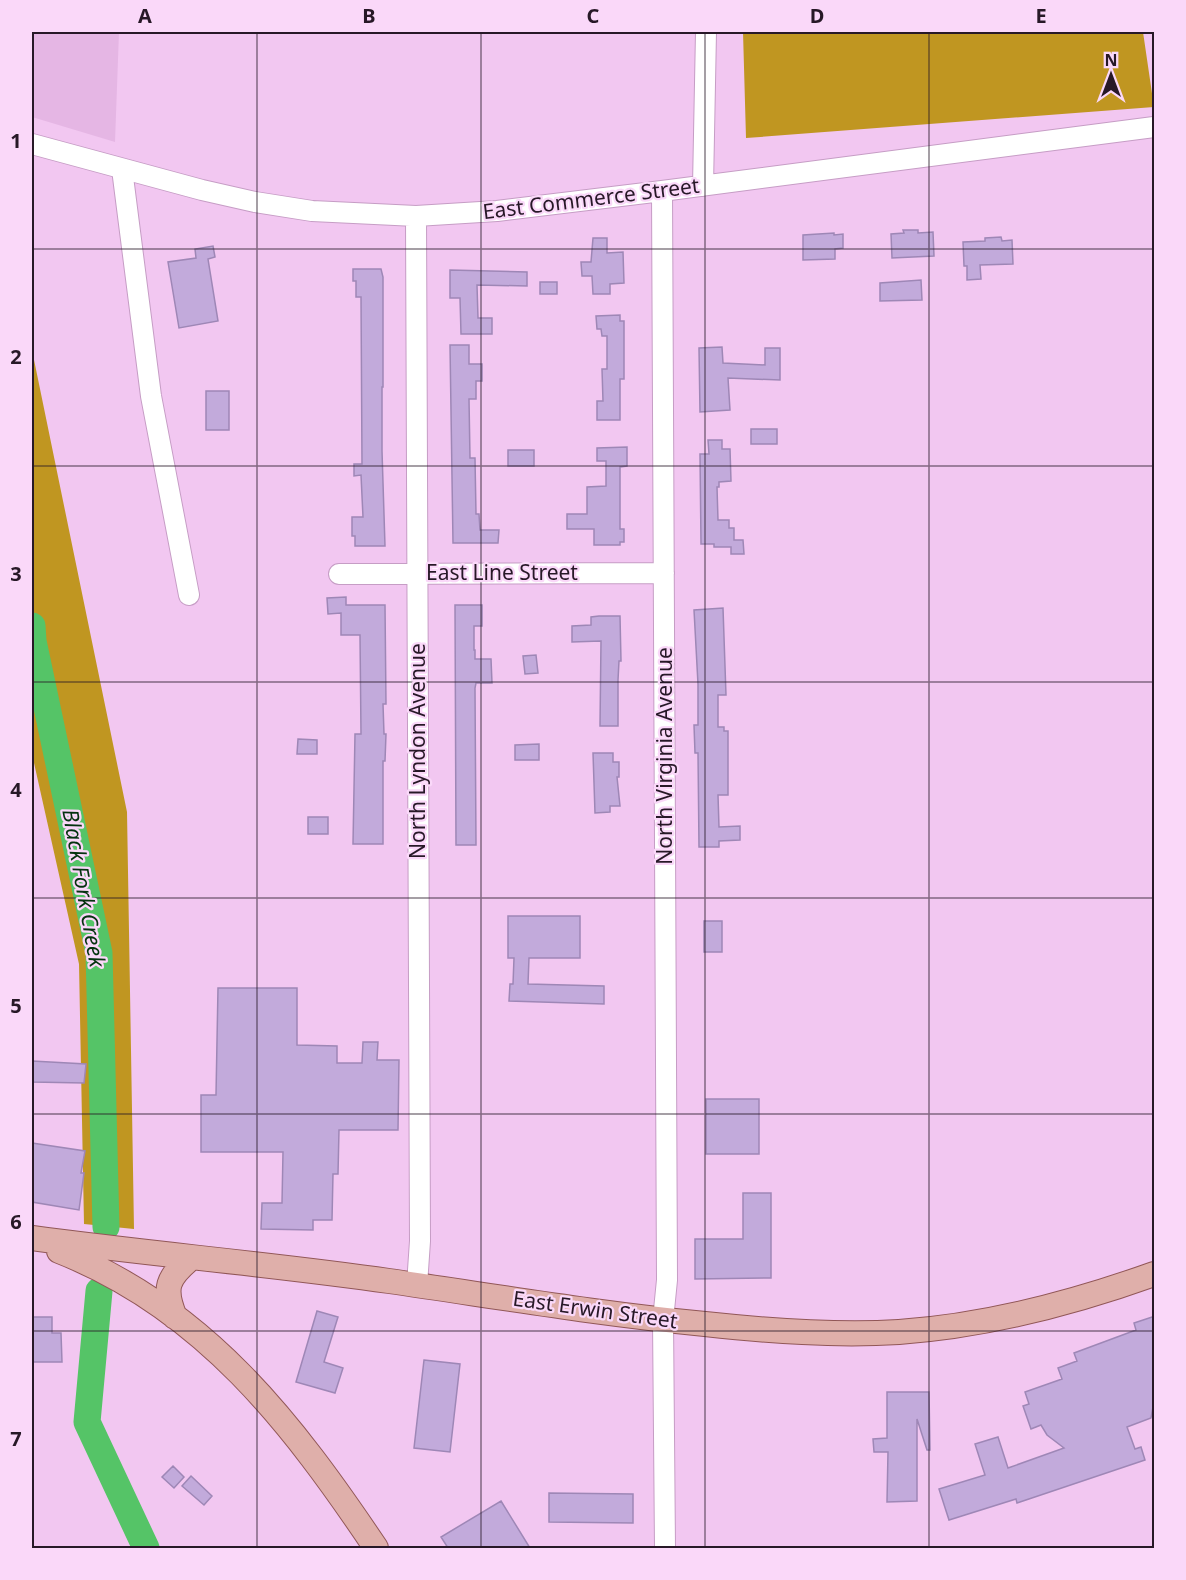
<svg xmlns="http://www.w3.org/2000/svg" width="1186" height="1580" viewBox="0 0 1186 1580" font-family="'Noto Sans',sans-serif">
	<rect width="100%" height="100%" fill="#f2c7f1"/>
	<path fill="#e5b6e4" d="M32,32H119L115,142L32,117Z"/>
	<path fill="#c09621" d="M743,32H1143L1154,107L746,138Z
		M32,350L127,812L134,1229L84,1224L79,964L32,754Z"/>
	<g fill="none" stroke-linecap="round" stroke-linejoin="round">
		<path stroke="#55c467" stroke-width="27" d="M32,626L33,641L99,953L106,1227
			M99,1291L87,1422L146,1548"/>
	</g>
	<path fill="#c2aadb" stroke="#9e87b6" stroke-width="1.5" d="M903,230H918V233L933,232L934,256L892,258L891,234L904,233Z
		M834,233V235L843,234V248L835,249V259L803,260V235Z
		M1001,237L1002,241L1012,240L1013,264L980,265L981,279L967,280V266H964L963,242L985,241V238Z
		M593,238H607V253L623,252L624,283L610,284V294H593L592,276H582L581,262H591Z
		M213,246L215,257L208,259L218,321L179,328L168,262L196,258L195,249Z
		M353,269H381L383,277V387H382V451L385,546H355V536H352V517H363L361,475L354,476V464H362L361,297H356V281H353Z
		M450,270L527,272V286L477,285L478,318H492V334H461L460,298H450Z
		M921,280L922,300L880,301V283Z
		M540,282H557V294H540Z
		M620,315V321H624V379H620V420H597V401H603L602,369H607V336H602L601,329H597L596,316Z
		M450,345H469V364H482V381H476V399H469L470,458H475L476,514H479L480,530H499L498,543H453Z
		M722,347L723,363L765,365V348H780V380L728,378L730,410L700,412L699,348Z
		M206,391H229V430H206Z
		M751,429H777V444H751Z
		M708,440H722V449H730L731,481L719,482V487H717L718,520H729V528H734V540H743L744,554H731V547H714V544H701L700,454H709Z
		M627,447V466L620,467V529H624V542H620V545H594V529H567V514H587V487L606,486V461H597V448Z
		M508,450H534V466H508Z
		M346,597V605H385L386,704H383L384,734H386L385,761H383V844H353L355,734H361L360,635H341V613L328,614L327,598Z
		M455,605H482V626H474V650H475V659H491L492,683H476L475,688L476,845H456Z
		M723,608L726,695H718V727H724V731H728V795H718L719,827L740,826V840L719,841V847H699L698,753H695L694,725H698V684L694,610Z
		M599,616H620L621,661H619L618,680V726H600L601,641L572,642V626L591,625V617Z
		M536,655L538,673L525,674L523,656Z
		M298,739L317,740V754H297Z
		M539,744V760H515V745Z
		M593,753H613V762H619V777H617L620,806H610V812L595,813Z
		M308,817H328V834H308Z
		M508,916H580V958H529L528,984L604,986V1004L509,1001L510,984H513L514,958H508Z
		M704,921H722V952H704Z
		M218,988H297V1045L337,1046V1063H362L363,1042H378L377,1060H399L398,1130H339L338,1174H333L332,1220H313V1230L261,1229L262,1203H282L283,1152H201V1095H216Z
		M32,1061L86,1064L84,1083L32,1082Z
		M706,1099H759V1154H706Z
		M32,1143L85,1151L81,1173H84L79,1210L32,1202Z
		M743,1193H771V1278L695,1279V1239H743Z
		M317,1311L338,1317L324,1362L343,1368L335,1393L296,1382Z
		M1155,1316V1396L1151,1418L1127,1427L1135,1449L1141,1447L1145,1460L1017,1503L1016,1499L949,1520L939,1489L985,1475L975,1444L998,1437L1008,1468L1064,1448L1047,1435L1041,1425L1031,1429L1023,1406L1029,1404L1025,1392L1062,1379L1058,1368L1077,1361L1074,1353L1136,1330L1134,1323Z
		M32,1317H52V1333H61L62,1362H32Z
		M424,1360L460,1364L450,1452L414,1448Z
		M887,1392H929L930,1450H927L917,1419V1501L887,1502L888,1452H874L873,1439L887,1438Z
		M173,1466L184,1477L174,1488L162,1477Z
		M191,1476L212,1496L204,1505L182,1486Z
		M549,1493L633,1494V1523L549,1522Z
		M501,1501L530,1548H448L441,1537Z"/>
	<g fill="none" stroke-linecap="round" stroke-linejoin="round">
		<g stroke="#c69dc5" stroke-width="22">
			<path id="minor" d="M32,144L202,190L255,202L312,211L416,216L497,211L662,191L1154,127
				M122,169L151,396L189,595
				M703,186L706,32
				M662,191L667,1280L663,1320L665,1548
				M416,216L420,1241L417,1285
				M339,574L664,573"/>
		</g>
		<g stroke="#915757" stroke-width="26">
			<path id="major" d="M32,1238C150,1254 270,1264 389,1281C494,1296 599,1314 705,1324C770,1331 835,1336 899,1332C986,1326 1073,1303 1154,1274
				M59,1251C204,1308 292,1423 376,1548
				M175,1317C163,1288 167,1278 191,1258"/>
		</g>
		<use href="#minor" stroke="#fff" stroke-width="20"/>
		<use href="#major" stroke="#dfafaa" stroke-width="24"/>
	</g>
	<path fill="none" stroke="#271827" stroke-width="1.5" stroke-opacity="0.55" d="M257,32V1548M481,32V1548M705,32V1548M929,32V1548M32,249H1154M32,466H1154M32,682H1154M32,898H1154M32,1114H1154M32,1331H1154"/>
	<g text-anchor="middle" stroke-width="4.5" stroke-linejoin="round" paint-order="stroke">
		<g font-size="21" fill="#271827" stroke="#fad8f9">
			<text transform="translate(591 199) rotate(-7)" y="7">East Commerce Street</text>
			<text x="502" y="580">East Line Street</text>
			<text transform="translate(418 751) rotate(-90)" y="7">North Lyndon Avenue</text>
			<text transform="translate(665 756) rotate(-90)" y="7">North Virginia Avenue</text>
			<text transform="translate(595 1310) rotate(8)" y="7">East Erwin Street</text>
		</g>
		<g font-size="22" font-style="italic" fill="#04330f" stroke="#fad8f9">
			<text transform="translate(84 888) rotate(80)" y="8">Black Fork Creek</text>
		</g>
	</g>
	<rect width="1186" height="1580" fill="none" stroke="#fad8f9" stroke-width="66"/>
	<g transform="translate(1111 75)" stroke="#fad8f9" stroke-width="4.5" paint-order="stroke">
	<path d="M0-4.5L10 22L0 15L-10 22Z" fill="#271827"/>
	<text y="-9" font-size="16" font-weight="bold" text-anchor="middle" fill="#271827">N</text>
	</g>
	<rect x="33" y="33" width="1120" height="1514" fill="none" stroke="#271827" stroke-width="2"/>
	<g font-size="20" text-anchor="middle" font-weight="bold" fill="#271827">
		<text x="145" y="23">A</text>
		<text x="369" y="23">B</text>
		<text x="593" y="23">C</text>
		<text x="817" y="23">D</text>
		<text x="1041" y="23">E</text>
		<text x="16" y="148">1</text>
		<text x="16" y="364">2</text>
		<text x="16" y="581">3</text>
		<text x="16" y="797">4</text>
		<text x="16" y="1013">5</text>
		<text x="16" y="1229">6</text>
		<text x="16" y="1446">7</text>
	</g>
</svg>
